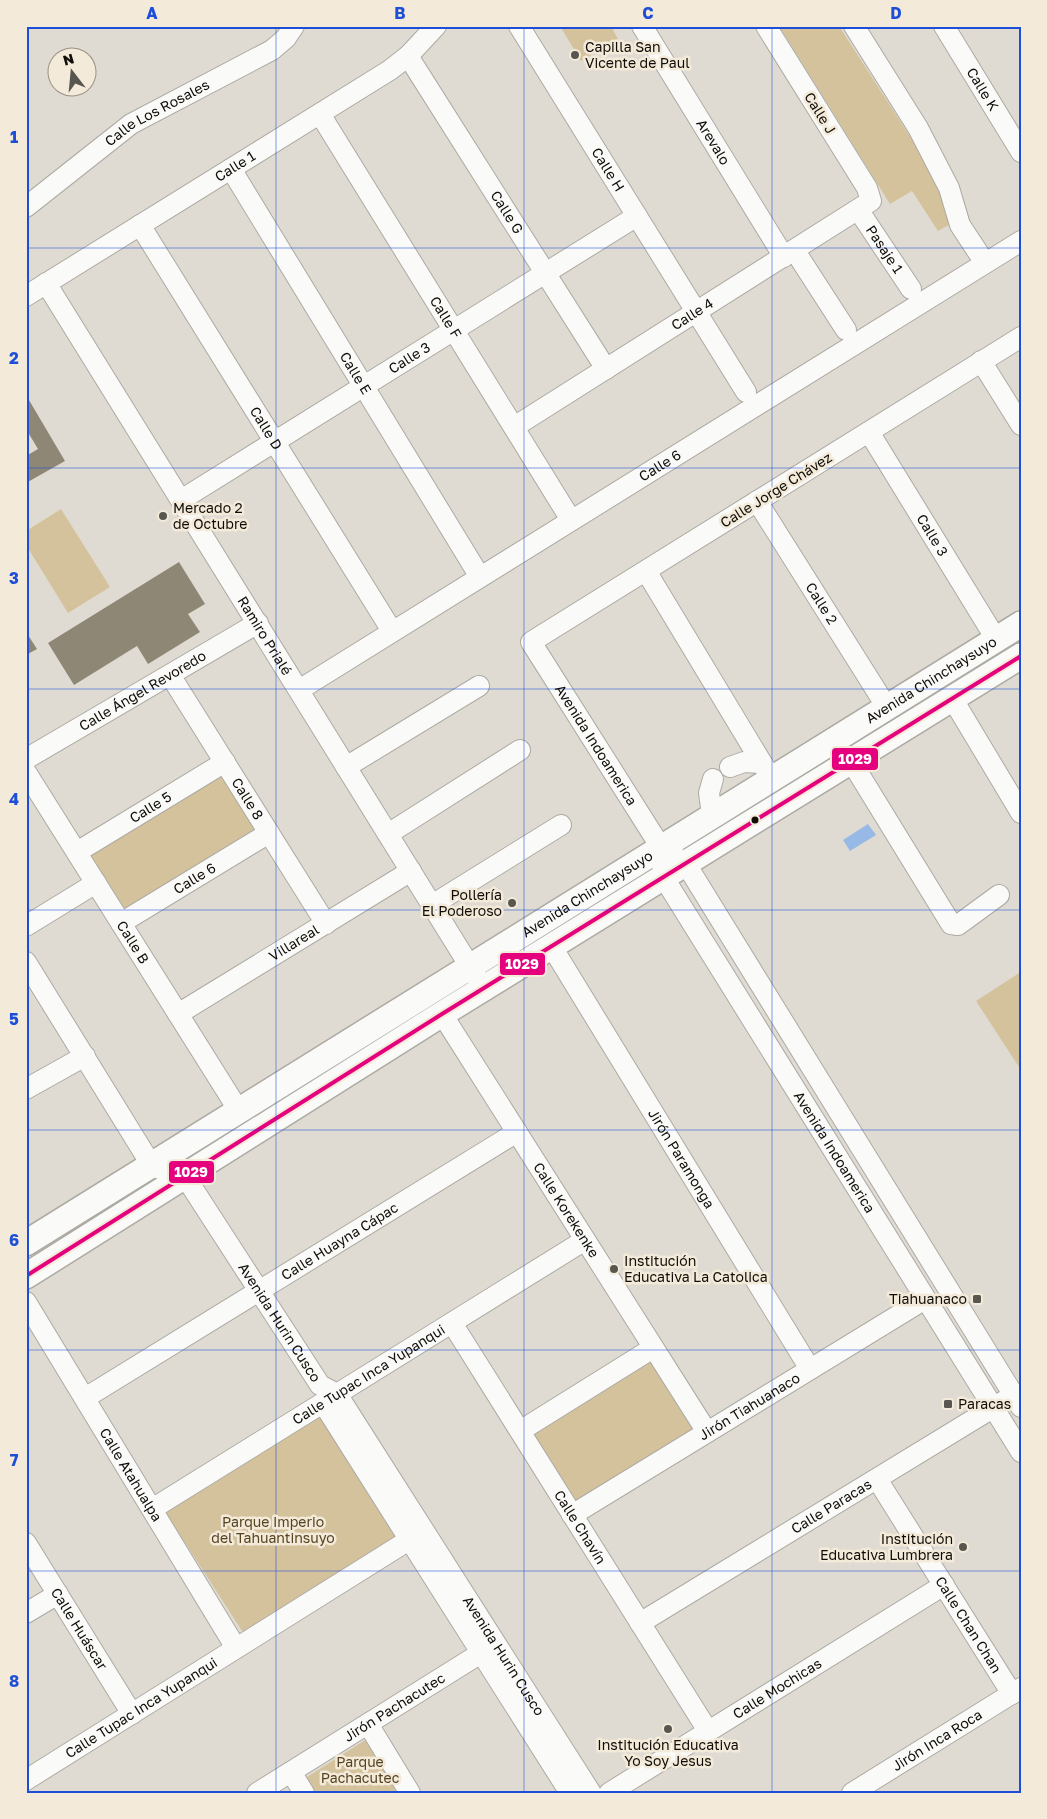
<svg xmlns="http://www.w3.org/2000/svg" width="1047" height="1819" viewBox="0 0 1047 1819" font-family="'Golos Text',sans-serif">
	<rect width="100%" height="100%" fill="#e0dbd2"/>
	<path fill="#d4c29d" d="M560,26H611L618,39L581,61Z
		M779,26H839L936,177L947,207L949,225L938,231L912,191L890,204Z
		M61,509L110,587L68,613L26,545V531Z
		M221,771L259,831L127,913L89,852Z
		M1019,973L1021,976V1070L976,1001Z
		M650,1354L698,1432L576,1507L528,1429Z
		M324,1414L401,1537L244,1634L164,1510Z
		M367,1739L400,1793H312L304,1779Z"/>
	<path fill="#97b9e6" d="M868,824L876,835L850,851L843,840Z"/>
	<path fill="#8f8776" d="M26,395L65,461L26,483V456L38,449L26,429Z
		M179,562L205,604L188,614L200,632L148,664L137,646L74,685L48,643Z
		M26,632L37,649L26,655Z"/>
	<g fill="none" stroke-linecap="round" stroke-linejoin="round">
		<g stroke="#adaaa3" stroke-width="22">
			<g id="minor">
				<path id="s1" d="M519,26L746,392"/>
				<path id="s2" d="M642,26L784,257"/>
				<path d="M854,26L918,128L949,188L960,225L985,263"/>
				<path id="s3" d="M944,26L1021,152"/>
				<path id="s4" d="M408,56L606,369"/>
				<path id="s5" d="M320,114L571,520"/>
				<path id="s6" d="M231,169L480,577"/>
				<path id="s7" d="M26,207L131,124L272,50L286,38L294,26"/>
				<path id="s8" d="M859,211L911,289"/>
				<path id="s9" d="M140,225L392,631"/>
				<path d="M795,251L846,330"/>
				<path id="s10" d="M46,283L477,978"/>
				<path id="s11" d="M26,296L390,70L408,56L436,26"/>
				<path id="s12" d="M1021,337L531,642L660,846L686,864L1021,1407"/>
				<path d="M981,361L1021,425"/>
				<path id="s13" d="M514,427L871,201L867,188L766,26"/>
				<path id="s14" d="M869,432L996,639"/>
				<path id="s15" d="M181,500L637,216"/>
				<path id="s16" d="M757,501L886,706"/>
				<path d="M646,571L771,778"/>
				<path id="s17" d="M170,675L326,924"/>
				<path id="s18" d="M299,690L1021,241"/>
				<path d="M952,698L1021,813"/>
				<path id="s19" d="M26,759L258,623"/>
				<path d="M851,761L951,924L958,925L999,895"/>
				<path d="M346,767L479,686"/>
				<path d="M730,767L744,762L762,763"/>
				<path id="s20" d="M26,772L239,1111"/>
				<path d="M712,815L709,793L713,779"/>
				<path d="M388,834L520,750"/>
				<path id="s21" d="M77,852L225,762"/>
				<path id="s22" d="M662,863L664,878L1021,1452"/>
				<path d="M432,905L561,825"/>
				<path id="s23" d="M121,923L269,833"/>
				<path d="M26,926L96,883"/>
				<path id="s24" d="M552,947L810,1369"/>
				<path id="s25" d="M26,962L152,1166L186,1178L320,1385L337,1394L591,1793"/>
				<path id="s26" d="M178,1014L411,871"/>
				<path id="s27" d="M442,1014L707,1432"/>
				<path d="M26,1089L85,1056"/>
				<path id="s28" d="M26,1302L236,1648"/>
				<path id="s29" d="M452,1323L708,1731"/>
				<path id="s30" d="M85,1398L517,1132"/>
				<path d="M323,1403L570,1793"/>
				<path d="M520,1431L653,1348"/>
				<path id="s31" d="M877,1479L1012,1694"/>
				<path id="s32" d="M152,1509L585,1240"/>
				<path id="s33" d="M572,1515L925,1299"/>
				<path id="s34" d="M26,1543L132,1714"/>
				<path d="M26,1613L58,1594"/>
				<path id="s35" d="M640,1623L1004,1401"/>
				<path d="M368,1724L410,1793"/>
				<path d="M291,1772L304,1793"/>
				<path id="s36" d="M26,1780L409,1540"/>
				<path id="s37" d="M257,1793L481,1653"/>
				<path id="s38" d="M609,1793L944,1585"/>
				<path id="s39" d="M852,1793L1021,1688"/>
			</g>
		</g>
		<g stroke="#adaaa3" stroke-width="28">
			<g id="major">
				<path id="s40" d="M26,1243L1021,624"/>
				<path d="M26,1276L442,1014L1021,656"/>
			</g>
		</g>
		<use href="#minor" stroke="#fafaf8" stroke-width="20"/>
		<use href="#major" stroke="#fafaf8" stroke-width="25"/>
		<g stroke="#f3ead9" stroke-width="8">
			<path id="bus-1" d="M26,1276L442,1014L1021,656"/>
		</g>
		<use href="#bus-1" stroke="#e5007d" stroke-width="4"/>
	</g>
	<path fill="none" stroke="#1d4ed8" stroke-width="1" stroke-opacity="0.55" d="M276,26V1793M524,26V1793M772,26V1793M26,248H1021M26,468H1021M26,689H1021M26,910H1021M26,1130H1021M26,1350H1021M26,1571H1021"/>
	<g fill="#59554f" stroke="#f3ead9" stroke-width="2">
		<circle cx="575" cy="55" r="5"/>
		<circle cx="163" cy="516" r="5"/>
		<circle cx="512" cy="903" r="5"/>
		<circle cx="614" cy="1269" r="5"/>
		<rect x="972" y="1294" width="10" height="10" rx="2.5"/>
		<rect x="943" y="1399" width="10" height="10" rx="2.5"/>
		<circle cx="963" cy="1547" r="5"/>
		<circle cx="668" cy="1729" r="5"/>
	</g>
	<circle fill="#100d08" stroke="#f3ead9" stroke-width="2" cx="755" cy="820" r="4.5"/>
	<g text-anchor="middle" stroke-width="5" stroke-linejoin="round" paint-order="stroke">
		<g font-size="14" fill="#100d08" stroke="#f3ead9" text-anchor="start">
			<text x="585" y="52">Capilla San<tspan x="585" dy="16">Vicente de Paul</tspan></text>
			<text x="173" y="513">Mercado 2<tspan x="173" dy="16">de Octubre</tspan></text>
			<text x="502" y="900" text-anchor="end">Pollería<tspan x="502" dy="16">El Poderoso</tspan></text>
			<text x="624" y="1266">Institución<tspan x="624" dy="16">Educativa La Catolica</tspan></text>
			<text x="967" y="1304" text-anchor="end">Tiahuanaco</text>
			<text x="958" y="1409">Paracas</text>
			<text x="953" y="1544" text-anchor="end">Institución<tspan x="953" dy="16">Educativa Lumbrera</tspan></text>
			<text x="668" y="1750" text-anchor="middle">Institución Educativa<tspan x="668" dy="16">Yo Soy Jesus</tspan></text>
		</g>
		<g font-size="14" fill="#100d08" stroke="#f3ead9">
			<text dy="5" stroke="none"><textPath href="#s3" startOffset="74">Calle K</textPath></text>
			<text dy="5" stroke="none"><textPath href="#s7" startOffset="162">Calle Los Rosales</textPath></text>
			<text transform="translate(820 113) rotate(58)" y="5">Calle J</text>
			<text dy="5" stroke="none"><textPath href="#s2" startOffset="136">Arevalo</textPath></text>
			<text dy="5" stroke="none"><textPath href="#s11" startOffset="246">Calle 1</textPath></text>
			<text dy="5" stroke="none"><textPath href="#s1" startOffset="169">Calle H</textPath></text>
			<text dy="5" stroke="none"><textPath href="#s4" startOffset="185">Calle G</textPath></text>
			<text dy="5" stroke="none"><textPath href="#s8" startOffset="46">Pasaje 1</textPath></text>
			<text dy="5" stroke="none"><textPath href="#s13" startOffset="211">Calle 4</textPath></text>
			<text dy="5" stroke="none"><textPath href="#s5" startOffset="239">Calle F</textPath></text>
			<text dy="5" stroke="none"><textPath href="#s15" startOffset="269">Calle 3</textPath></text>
			<text dy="5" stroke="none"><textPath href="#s6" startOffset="239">Calle E</textPath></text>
			<text dy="5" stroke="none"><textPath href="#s9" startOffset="239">Calle D</textPath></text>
			<text dy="5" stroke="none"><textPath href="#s18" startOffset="425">Calle 6</textPath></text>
			<text transform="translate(776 490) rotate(-32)" y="5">Calle Jorge Chávez</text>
			<text dy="5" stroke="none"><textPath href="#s14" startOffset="121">Calle 3</textPath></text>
			<text dy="5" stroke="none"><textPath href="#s16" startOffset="121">Calle 2</textPath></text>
			<text dy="5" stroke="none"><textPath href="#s10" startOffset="415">Ramiro Prialé</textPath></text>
			<text dy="5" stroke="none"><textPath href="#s40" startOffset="1066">Avenida Chinchaysuyo</textPath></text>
			<text dy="5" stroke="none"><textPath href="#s19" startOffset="135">Calle Ángel Revoredo</textPath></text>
			<text dy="5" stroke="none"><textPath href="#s12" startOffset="699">Avenida Indoamerica</textPath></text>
			<text dy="5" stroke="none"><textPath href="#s17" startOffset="146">Calle 8</textPath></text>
			<text dy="5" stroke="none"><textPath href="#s21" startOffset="86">Calle 5</textPath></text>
			<text dy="5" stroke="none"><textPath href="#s23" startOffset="86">Calle 6</textPath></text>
			<text dy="5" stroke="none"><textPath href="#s40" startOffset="661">Avenida Chinchaysuyo</textPath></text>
			<text dy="5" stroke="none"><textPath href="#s20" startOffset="201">Calle B</textPath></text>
			<text dy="5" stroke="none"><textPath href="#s26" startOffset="136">Villareal</textPath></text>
			<text dy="5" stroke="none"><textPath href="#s22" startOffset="338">Avenida Indoamerica</textPath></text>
			<text dy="5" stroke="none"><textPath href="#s24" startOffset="248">Jirón Paramonga</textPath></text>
			<text dy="5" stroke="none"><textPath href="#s27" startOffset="232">Calle Korekenke</textPath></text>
			<text dy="5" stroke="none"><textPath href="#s30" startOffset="299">Calle Huayna Cápac</textPath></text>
			<text dy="5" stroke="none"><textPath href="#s25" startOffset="448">Avenida Hurin Cusco</textPath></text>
			<text dy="5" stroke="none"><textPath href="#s32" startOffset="255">Calle Tupac Inca Yupanqui</textPath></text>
			<text dy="5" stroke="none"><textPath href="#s33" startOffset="208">Jirón Tiahuanaco</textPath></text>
			<text dy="5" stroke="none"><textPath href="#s28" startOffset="202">Calle Atahualpa</textPath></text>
			<text dy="5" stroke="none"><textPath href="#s35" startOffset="224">Calle Paracas</textPath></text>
			<text dy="5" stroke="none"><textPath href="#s29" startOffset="241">Calle Chavín</textPath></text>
			<text dy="5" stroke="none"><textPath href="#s31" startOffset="172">Calle Chan Chan</textPath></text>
			<text dy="5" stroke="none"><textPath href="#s34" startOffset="101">Calle Huáscar</textPath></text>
			<text dy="5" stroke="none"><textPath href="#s25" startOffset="852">Avenida Hurin Cusco</textPath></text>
			<text dy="5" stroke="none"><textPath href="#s38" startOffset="198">Calle Mochicas</textPath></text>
			<text dy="5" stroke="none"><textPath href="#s37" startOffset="162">Jirón Pachacutec</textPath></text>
			<text dy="5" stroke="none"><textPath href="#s36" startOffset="136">Calle Tupac Inca Yupanqui</textPath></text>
			<text dy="5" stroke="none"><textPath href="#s39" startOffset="100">Jirón Inca Roca</textPath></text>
		</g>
		<g font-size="14" fill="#554320" stroke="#f3ead9">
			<text x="273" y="1527">Parque Imperio<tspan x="273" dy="16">del Tahuantinsuyo</tspan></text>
			<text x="360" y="1767">Parque<tspan x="360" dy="16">Pachacutec</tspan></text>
		</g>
	</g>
	<g stroke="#f3ead9" stroke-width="2">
		<rect x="831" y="747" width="48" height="24" rx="5" fill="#e5007d"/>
		<rect x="499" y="952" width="47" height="24" rx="5" fill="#e5007d"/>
		<rect x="168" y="1160" width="47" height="24" rx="5" fill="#e5007d"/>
	</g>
	<g font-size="14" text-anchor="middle" font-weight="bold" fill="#fff">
		<text x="855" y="764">1029</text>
		<text x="522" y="969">1029</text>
		<text x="191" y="1177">1029</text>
	</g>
	<rect width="1047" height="1819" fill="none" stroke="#f3ead9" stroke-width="55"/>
	<g transform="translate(72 72) rotate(344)"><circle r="24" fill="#f3ead9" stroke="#989285"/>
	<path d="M0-4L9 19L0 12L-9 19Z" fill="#59554f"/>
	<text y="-8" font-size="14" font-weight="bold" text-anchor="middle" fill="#100d08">N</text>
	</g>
	<rect x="28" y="28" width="992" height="1764" fill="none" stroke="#1d4ed8" stroke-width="2"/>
	<g font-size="16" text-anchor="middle" font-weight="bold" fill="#1d4ed8">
		<text x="152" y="19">A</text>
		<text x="400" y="19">B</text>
		<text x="648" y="19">C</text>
		<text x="896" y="19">D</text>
		<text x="14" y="143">1</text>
		<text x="14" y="364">2</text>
		<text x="14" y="584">3</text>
		<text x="14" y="805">4</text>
		<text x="14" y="1025">5</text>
		<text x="14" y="1246">6</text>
		<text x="14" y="1466">7</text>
		<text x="14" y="1687">8</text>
	</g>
</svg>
